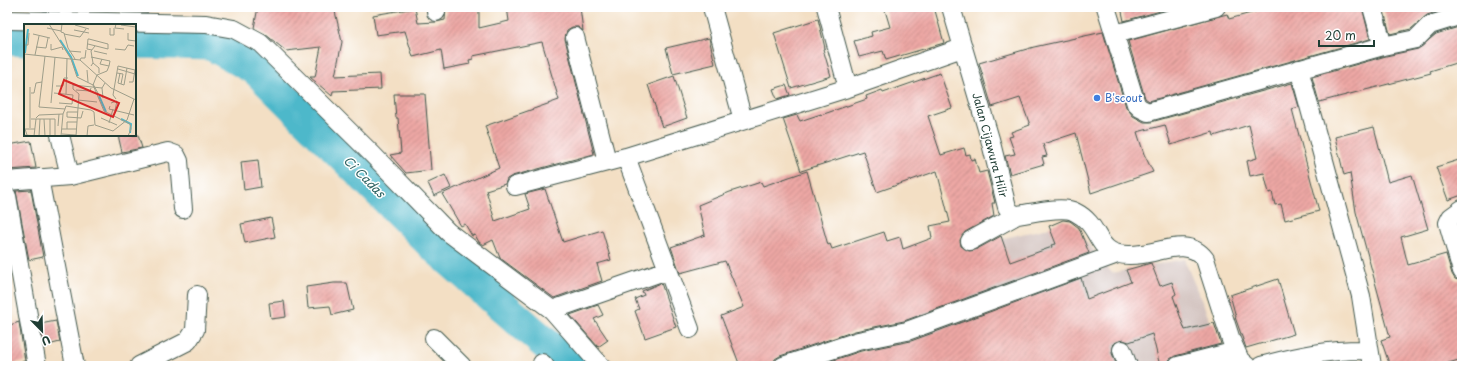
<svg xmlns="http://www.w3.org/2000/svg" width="1469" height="373" viewBox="0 0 1469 373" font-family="'Playpen Sans',sans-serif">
	<defs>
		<pattern id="building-hatch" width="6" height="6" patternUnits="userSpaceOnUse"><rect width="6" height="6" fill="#eda7a4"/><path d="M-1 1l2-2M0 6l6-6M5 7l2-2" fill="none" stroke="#bf8986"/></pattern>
	</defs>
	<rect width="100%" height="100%" fill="#fff"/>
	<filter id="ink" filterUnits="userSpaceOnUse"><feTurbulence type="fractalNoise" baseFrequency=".025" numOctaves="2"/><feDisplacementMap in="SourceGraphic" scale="8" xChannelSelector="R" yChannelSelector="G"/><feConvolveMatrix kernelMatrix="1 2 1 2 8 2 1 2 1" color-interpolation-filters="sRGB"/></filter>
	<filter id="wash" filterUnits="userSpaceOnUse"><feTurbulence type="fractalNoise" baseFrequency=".012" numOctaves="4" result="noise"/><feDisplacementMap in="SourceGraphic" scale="16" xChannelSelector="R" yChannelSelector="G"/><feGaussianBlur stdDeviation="0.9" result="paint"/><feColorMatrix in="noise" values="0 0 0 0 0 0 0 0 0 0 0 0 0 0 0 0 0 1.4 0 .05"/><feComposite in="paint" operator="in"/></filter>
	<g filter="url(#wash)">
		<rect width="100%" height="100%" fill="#f3dfc4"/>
		<path fill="#d0c0bc" d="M1071,223L1112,273L1184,259L1229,366H1026L912,333L895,251L958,236L964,247Z"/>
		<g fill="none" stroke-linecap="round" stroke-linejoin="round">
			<path stroke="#4db8ca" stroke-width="33" d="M7,39L25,40
				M135,42L211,44L256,69L434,246L571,366"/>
		</g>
		<g id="blocks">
			<path fill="url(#building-hatch)" d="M258,7H334L342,42L335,76L380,74L381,89L333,91L332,96L310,77H315L321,47L286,51L265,34L254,28Z
				M446,7H479V28L509,21L507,7H580L583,31L578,27H572L567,30L565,39L594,154L512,176L507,179L505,184L486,190L495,221L530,209L525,194L545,189L563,242L602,230L611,260L597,264L602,281L554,298L500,258L493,240L483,245L479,242L475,235L472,236L465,224L461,226L442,194L499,168L485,126L559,100L542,42L473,56V59L469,60L470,64L444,69L441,50L413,57L405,31L376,35L373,15L415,8L418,23L436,22L445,20Z
				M884,7H934L944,43L886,60L883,51L859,57L854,41L872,36L871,32L890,27Z
				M1121,7H1175L1124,21Z
				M1261,7H1362L1370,39L1149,101L1145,98L1128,41L1227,14L1229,19L1262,10Z
				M1383,7H1452L1427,15L1411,29L1390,34Z
				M818,19L825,48L823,49L831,76L791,88L774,33Z
				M1462,26V61L1430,71L1431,73L1319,102L1312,77L1386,56L1418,49L1436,34Z
				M1103,32L1126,107L1133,116L1144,122H1151L1292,83L1299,107L1292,109L1319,211L1285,220L1281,204L1275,205L1272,192L1269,193L1264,173L1250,176L1247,161L1257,158L1249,125L1214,136L1213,132L1171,145L1165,125L1137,132L1144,154L1153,172L1091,193L1076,133L1043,144L1047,156L1042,157L1044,164L1010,174L1005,156L1015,154L1009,137L1013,136L1011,132L1030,125L1020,98L992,107L979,63L1034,47Z
				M709,38L715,64L673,74L666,48Z
				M940,73L952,108L928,116L941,155L964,148L966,155L970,154L971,160L975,159L979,173L987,171L995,203H992L994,216L965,232L960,240L961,246L969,251L975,250L1001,236L1010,262L1052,247L1051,245L1056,244L1049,226L1063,220L1070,221L1079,228L1089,253L904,321L855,331L780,356L775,359L773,366H740L721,316L744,307L725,261L680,273L671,247L705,235L698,205L730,192L761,182L763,186L807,171L828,245L830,244L832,249L884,232L887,241L900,237L903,249L932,238L930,226L950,222L937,171L877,192L863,151L801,171L783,119L797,115L800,121L821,114V115L867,99L866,96L882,90L883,93Z
				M674,76L687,118L662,127L648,85Z
				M786,85L790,95L777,99L773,89Z
				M394,94H425L431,170L406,173L390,155L401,153L398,118H396Z
				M1374,127L1388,182L1412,175L1428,229L1401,237L1408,265L1446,254L1452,274L1455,279L1462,281V359L1438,366H1390L1381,340L1390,337L1356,212L1350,173L1344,175L1335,137Z
				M118,135H138L142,148L122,152Z
				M31,141L36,168L7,170V159L11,158L8,145Z
				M1462,159V195L1448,200L1436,167Z
				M258,160L261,187L244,190L241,162Z
				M445,175L451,188L434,196L428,183Z
				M31,190L43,257L29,260L16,191Z
				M271,218L275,237L245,243L241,224Z
				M1151,263L1160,286L1172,282L1176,294L1173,296L1185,330L1214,323L1221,344L1175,356L1170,359L1168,366H1160L1152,334L1129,342L1123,340L1114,343L1112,353L1117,366H1087L1086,364L1078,366H816L861,351L911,341L1081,278L1087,299L1131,282L1126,270Z
				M1278,279L1294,334L1246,348L1235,317H1236L1230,295Z
				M334,283H347L353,310L332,315L330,306L308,308L306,287Z
				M661,283L676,327L645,338L635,311L639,309L635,299L644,295L642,291Z
				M284,301L286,317L271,319L269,303Z
				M598,305L603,315L594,319L608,340L598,347L570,315Z
				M56,321L60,342L44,346L40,324Z
				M19,322L25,361L7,365V326Z"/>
		</g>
	</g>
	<g filter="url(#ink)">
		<use href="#blocks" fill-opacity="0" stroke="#3f554a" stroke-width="1"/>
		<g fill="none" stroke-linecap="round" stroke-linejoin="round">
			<g stroke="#3f554a" stroke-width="20">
				<path id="minor" d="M712,7L743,120
					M826,7L848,88
					M951,7L990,139L1007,207L1011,213L1017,215C1032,213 1063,205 1075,212C1107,228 1090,261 1142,254C1164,251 1189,238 1205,259L1231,340L1240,360L1247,366
					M1106,7L1136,104L1140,108L1148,112L1383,46L1416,39L1430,25L1462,15
					M1372,7L1383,46
					M436,12V7
					M7,20L206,24L234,29L260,43L372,154L448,232L552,310L601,366
					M1115,34L1216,7
					M575,37L607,161
					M1299,69L1361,296L1372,366
					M60,135L70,176
					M626,157L690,329
					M39,178L75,366
					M7,181L70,176L168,152L176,155L179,161L183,209
					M515,186L626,157L848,88L962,48
					M7,196L37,366
					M1462,209L1451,217L1448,223L1462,271
					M970,241L1017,215
					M552,310L667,270
					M434,338L462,366
					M1122,350L1128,366
					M542,363L545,366
					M139,366L188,341L195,330L197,295
					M783,366L858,341L907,331L1117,254
					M1178,366L1236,351
					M1261,366C1297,356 1331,349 1369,350"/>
			</g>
			<use href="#minor" stroke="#fff" stroke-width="18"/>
		</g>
	</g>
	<circle fill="#3f7fe0" stroke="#fff" stroke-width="1.5" cx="1097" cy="98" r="4"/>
	<g text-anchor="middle" stroke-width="3" stroke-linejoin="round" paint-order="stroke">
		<g font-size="11" fill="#366cbe" stroke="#fff" text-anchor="start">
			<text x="1105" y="102">B'scout</text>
		</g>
		<g font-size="11" fill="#1f3d34" stroke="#fff">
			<text transform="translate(990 145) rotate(75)" y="4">Jalan Cijawura Hilir</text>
		</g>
		<g font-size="12" font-style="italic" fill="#2d6261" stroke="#fff">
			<text transform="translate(364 177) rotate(45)" y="4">Ci Cadas</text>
		</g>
	</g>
	<g transform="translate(24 24)">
		<rect width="112" height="112" fill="#f3dfc4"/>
		<path fill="none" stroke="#4db8ca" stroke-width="2" d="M36,16L47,33L54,52M1,29L4,5M75,72L82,88M97,95L107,100L106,109"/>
		<path fill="none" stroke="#9e9e8a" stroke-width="1" d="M25,0L47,35L53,53L69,61L80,87L106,100L107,105L104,112M38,0L37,8L40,9L44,24L51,35M92,0L91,4L100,5M51,1L65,5M97,1L112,3M23,4L37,7M86,4V11H90V4M50,6L65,9M104,9V16L112,17M9,10L26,14M40,10L56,13L62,5M27,20V26L38,23L39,26M64,20L84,25V20L65,15H64L63,25L68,26M0,21H4L5,9M12,23L22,24L24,14M91,25L101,26L104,21L110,22M45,27L57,28M70,27L83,30M0,30L56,36L87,64L112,76M11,31L15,12M21,32L15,83L41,85M67,33L86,37L85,42M56,36L57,34H61L62,26M69,39L75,44V49M67,42L69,39L67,27L71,22M94,45L111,50M63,46L64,58M93,49L99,50L97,60M96,49L94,59L97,60M44,58L49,60V65L55,70L52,112M69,60L75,71M97,60L100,61L103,44M49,61L78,64M69,61L73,51L83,47L85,42L76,40L78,35M32,62H39L40,54H44M52,66L66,67L67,64M7,69H10L12,59L18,58M30,69L49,71L48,80L35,79M42,70L43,35M79,74L78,64L81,59M92,75L89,71L94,42L111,46L109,58H105M54,76L73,78M27,79L31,33M87,79L93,77L91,86M86,82L85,85L110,91M41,85L42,82L67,86L70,88L71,101L89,107L103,96L110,75M54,88H43V93L57,94L59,87M12,94L15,91L39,90L41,85M77,94L93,101M7,95H31V112M20,95L21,112M85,99L89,85M34,102L35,90M6,104V63M38,105H53M43,105V98H53M38,110L52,111M0,111L14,112M3,111L1,105H11M10,112L12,95M15,112L16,95M26,112V95M37,112L39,90M63,112L64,102L70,101"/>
		<path fill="#d62828" fill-opacity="0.15" stroke="#d62828" stroke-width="2" d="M40,56L95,79L89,93L35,70Z"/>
		<rect width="112" height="112" fill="none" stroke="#1f3d34" stroke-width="2"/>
	</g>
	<rect width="1469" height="373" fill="none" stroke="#fff" stroke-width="24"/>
	<g transform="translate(42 331) rotate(157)" stroke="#ffffff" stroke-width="3" paint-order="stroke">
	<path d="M0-3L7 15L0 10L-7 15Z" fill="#1f3d34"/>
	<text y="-6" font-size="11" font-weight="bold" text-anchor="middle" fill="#1f3d34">U</text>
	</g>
	<path d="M1319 40v6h55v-6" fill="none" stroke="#1f3d34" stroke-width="2"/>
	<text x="1325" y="40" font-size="12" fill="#1f3d34" stroke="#ffffff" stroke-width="3" paint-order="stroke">20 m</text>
</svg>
